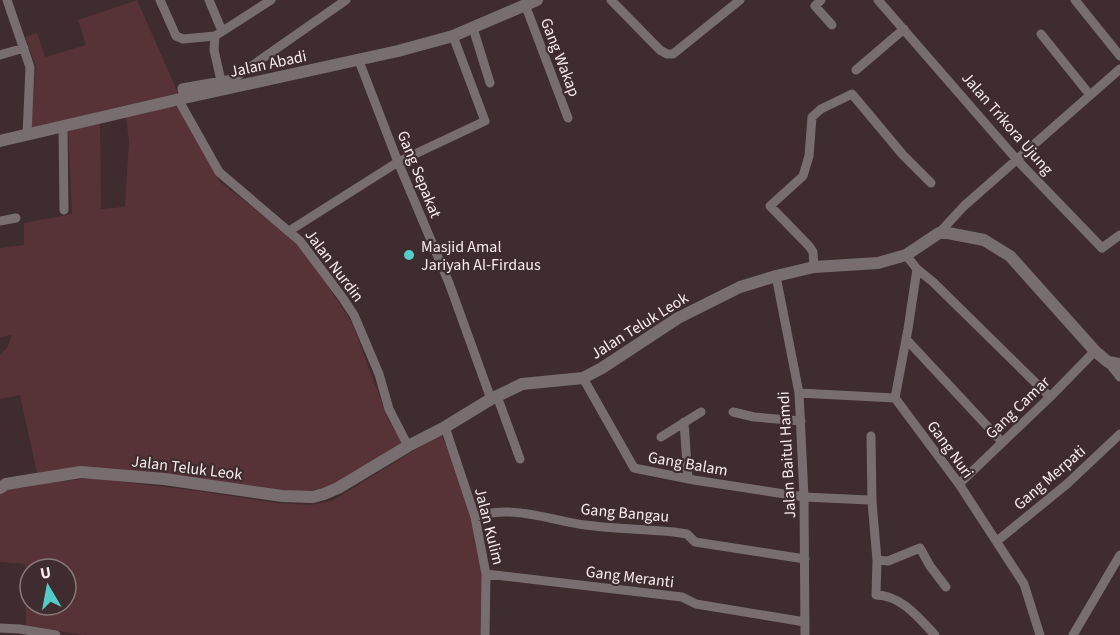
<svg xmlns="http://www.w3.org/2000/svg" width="1120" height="635" viewBox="0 0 1120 635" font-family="'Source Sans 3',sans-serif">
	<rect width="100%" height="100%" fill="#3e2c2e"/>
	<path fill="#573338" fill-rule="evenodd" d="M137,0L178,93L31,128L36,66L25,37L37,33L45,57L86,45L78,20Z
		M169,107H178L220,182L278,227L300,247L326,283L352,323L388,419L402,443L330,486L313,492H288L77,467L37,473L20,395L0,399V355L7,348L12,335L0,337V248L24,245V223L72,214L68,131L100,123L101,209L125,207L129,141L126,116Z
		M441,434C459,474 479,527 481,571C482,592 480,614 480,635H82L26,625L25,564L0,562V494L15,487L90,478L198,491L278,503L310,505L332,501ZM30,569H66V605H30Z"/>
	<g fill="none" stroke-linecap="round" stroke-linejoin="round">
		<path stroke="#786e6f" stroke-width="9" d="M7,0L30,67L27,135
			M160,0L176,36L183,39L215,36L271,0
			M209,0L222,31
			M611,0L660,50L667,54H673L740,0
			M821,0L815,6L832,25
			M878,0L1018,161L1102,248L1120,235
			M1075,0L1120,56
			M526,7L568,118
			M473,28L490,83
			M1041,34L1090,95
			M215,36L214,50L222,85
			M0,55L24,48
			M359,61L398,162L449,283L491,399
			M856,70L904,29
			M184,98L182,88L233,79L346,0
			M178,99L219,172L300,241L342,297L354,315L379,374L389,409L408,446
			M63,128L64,210
			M0,221L16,218
			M289,231L398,162L485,121L453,36
			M939,233L964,206L1120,69
			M906,255L917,269L933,282L1050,397
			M814,267L813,252L809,246L770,206L803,176L809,156L812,117L821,109L852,94L903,155L931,183
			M917,269L908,329L895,398L959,484L1024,584L1040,635
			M776,276L799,393L804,497L805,635
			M906,339L1002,442
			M1108,362L1120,377
			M583,378L634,468L694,480L804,497L869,500L872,502L877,560L876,595C901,595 919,618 935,635
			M799,393L895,398
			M497,396L520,459
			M733,412L754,417L801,421
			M684,422L688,479
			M445,427L475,517L486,574L485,635
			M871,436L872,502
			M661,437L701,412
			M959,484L1050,397L1095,351
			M475,517C512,504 548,520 585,525C615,529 645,529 674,532L687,534L695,542L805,559
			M997,541L1067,484L1120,434
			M877,560L888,561L920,548L930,566L946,587
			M486,574L682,597L696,604L805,622
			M0,628L20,629L56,635
			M1073,635L1120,555"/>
		<path stroke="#786e6f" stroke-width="12" d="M0,141L184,98L398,51L453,36L537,0
			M0,488L6,484L24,481L81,472L164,479L282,496L313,497L324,494L338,488L408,446L445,427L491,399L522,384L583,378L602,368L678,318L740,287L776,276L814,267L878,263L906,255L939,233H948L984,240L1010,256L1095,351L1108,362L1120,364"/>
	</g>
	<circle fill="#54cdc8" stroke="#3e2c2e" stroke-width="2" cx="409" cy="255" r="6"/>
	<g text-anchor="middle" stroke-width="4.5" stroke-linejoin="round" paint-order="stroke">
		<g font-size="16" fill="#f9edee" stroke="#3e2c2e">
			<text transform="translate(561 57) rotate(69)" y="6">Gang Wakap</text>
			<text transform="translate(268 63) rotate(-12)" y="6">Jalan Abadi</text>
			<text transform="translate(1008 123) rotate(49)" y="6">Jalan Trikora Ujung</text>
			<text transform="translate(420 174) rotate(68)" y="6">Gang Sepakat</text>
			<text transform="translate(335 265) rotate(53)" y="6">Jalan Nurdin</text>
			<text transform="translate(639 325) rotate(-32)" y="6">Jalan Teluk Leok</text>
			<text transform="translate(1017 407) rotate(-44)" y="6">Gang Camar</text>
			<text transform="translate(951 449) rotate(54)" y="6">Gang Nuri</text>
			<text transform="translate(786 455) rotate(-93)" y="6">Jalan Baitul Hamdi</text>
			<text transform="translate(688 463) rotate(10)" y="6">Gang Balam</text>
			<text transform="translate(187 467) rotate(7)" y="6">Jalan Teluk Leok</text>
			<text transform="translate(1049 477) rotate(-41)" y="6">Gang Merpati</text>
			<text transform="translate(625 512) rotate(5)" y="6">Gang Bangau</text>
			<text transform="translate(490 526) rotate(76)" y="6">Jalan Kulim</text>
			<text transform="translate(630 576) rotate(7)" y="6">Gang Meranti</text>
		</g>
		<g font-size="16" fill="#f9edee" stroke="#3e2c2e" text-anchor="start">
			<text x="421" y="252">Masjid Amal<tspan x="421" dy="18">Jariyah Al-Firdaus</tspan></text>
		</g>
	</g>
	<g transform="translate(48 587) rotate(350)"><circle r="28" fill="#3e2c2e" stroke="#89797b" stroke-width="1.5"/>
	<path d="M0-4.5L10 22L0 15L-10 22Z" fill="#54cdc8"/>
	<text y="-9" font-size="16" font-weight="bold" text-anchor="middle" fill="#f9edee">U</text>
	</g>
</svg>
